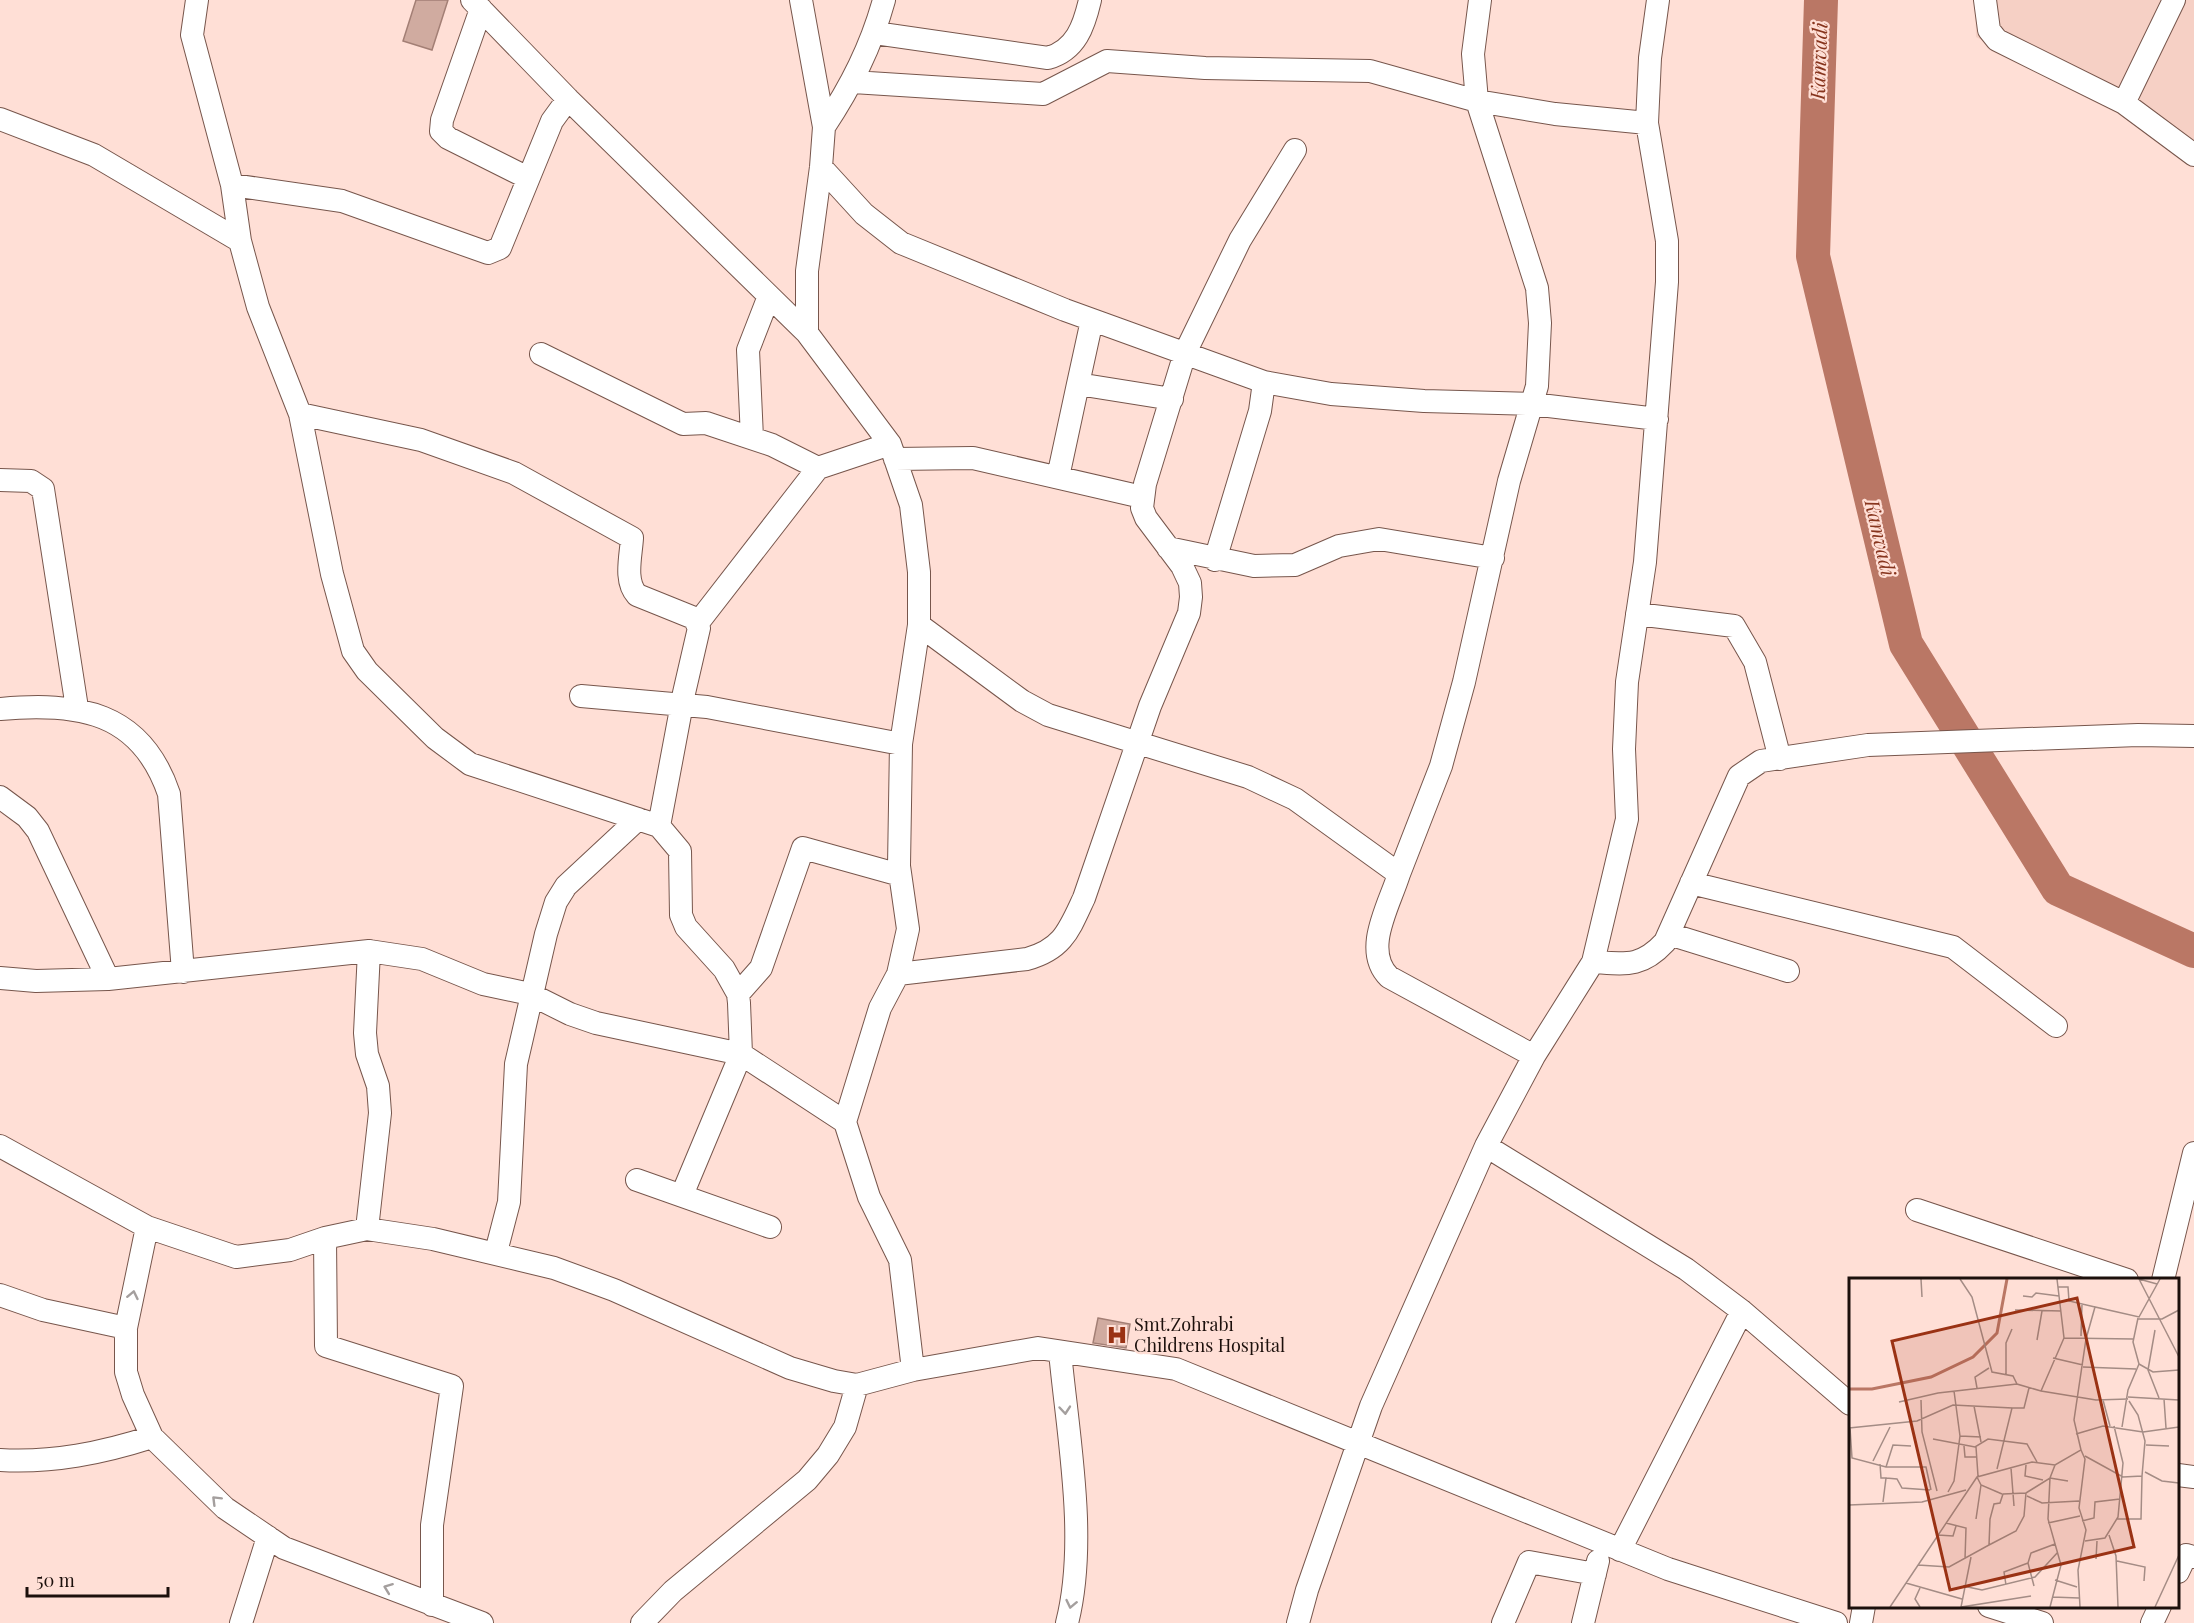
<svg xmlns="http://www.w3.org/2000/svg" width="2194" height="1623" viewBox="0 0 2194 1623" font-family="'Playfair Display',serif">
	<rect width="100%" height="100%" fill="#ffdfd6"/>
	<path fill="#f6d0c5" d="M1975,0H2194V153L1976,37Z"/>
	<g fill="none" stroke-linecap="round" stroke-linejoin="round">
		<path stroke="#ba7765" stroke-width="34" d="M1821,0L1813,256L1906,644L2058,889L2194,951"/>
	</g>
	<path fill="#d0aba0" stroke="#a37f75" stroke-width="1.5" d="M416,0H448L432,50L403,41Z
		M1098,1318L1130,1324L1126,1348L1093,1343Z"/>
	<g fill="none" stroke-linecap="round" stroke-linejoin="round">
		<g stroke="#77564c" stroke-width="24">
			<path id="minor" d="M197,0L192,35L232,185L240,241L258,307L300,414L421,440L514,473L632,538C631,556 624,581 637,595L694,618L699,628L684,693L659,826L680,851L681,915L686,927L724,969L738,994L739,1003L741,1054L682,1195
				M472,0L568,99L807,333L890,444L911,505L919,572V625L901,744L899,866L908,929L898,974L880,1008L845,1122L869,1197L900,1260L913,1370L1038,1348L1176,1369L1668,1569L1836,1623
				M801,0L824,127L821,167L807,271V333
				M1985,0L1989,30L1997,40L2124,103L2194,155
				M481,9L442,120L441,131L448,138L528,178
				M875,33L1048,58C1076,50 1084,26 1090,0
				M853,82L1043,94L1107,61L1205,68L1370,71L1477,101L1555,114L1647,123
				M2124,103L2174,0
				M0,119L94,155L240,241
				M824,127C851,86 871,47 884,0
				M821,167L864,214L901,243L1065,310L1264,382L1331,394L1424,401L1532,404L1657,419
				M232,185L342,201L488,253L500,248L552,121L568,99
				M541,354L683,424L706,423L772,445L818,468
				M1078,384L1092,320
				M300,414L332,574L353,651L367,671L435,738L470,764L659,826
				M752,438L748,350L769,296
				M895,459L973,458L1142,497
				M1058,477L1078,384L1172,399
				M0,480L31,481L43,489L77,708
				M1168,548L1254,566L1295,565L1339,546L1379,539L1493,558
				M1215,560L1260,411L1264,382
				M1637,614L1734,626L1755,662L1780,759
				M697,624L818,468L890,444
				M919,625L1022,701L1048,715L1248,777L1295,799L1399,874L1441,766L1464,682L1509,481L1537,386L1540,323L1537,288L1477,101L1473,54L1480,0
				M581,696L707,707L901,744
				M0,709C78,702 141,711 169,794L183,972
				M0,797L27,817L38,831L108,979
				M1399,874C1389,906 1362,950 1389,977L1534,1056
				M1691,883L1953,947L2056,1026
				M1669,934L1788,971
				M1593,962L1627,819L1624,749L1627,682L1645,562L1667,282V241L1647,123L1650,58L1658,0
				M898,974L1027,959C1063,949 1069,930 1084,898L1150,706L1189,613L1191,597L1190,583L1182,566L1146,518L1142,508L1145,484L1185,353L1240,240L1295,150
				M0,978L36,981L108,979L369,951L422,959L483,984L530,994L570,1014L596,1023L741,1054L845,1122
				M738,994L761,968L803,848L900,875
				M0,1146L147,1227L236,1257L290,1250L325,1238L367,1229L433,1239L554,1268L614,1290L790,1368L834,1381L857,1385L913,1370
				M1486,1146L1686,1269L1742,1311L1850,1404
				M637,1180L770,1227
				M1917,1210L2127,1280
				M147,1227L126,1328V1372L133,1395L152,1437L225,1508L284,1548L482,1623
				M367,1229L380,1113L378,1086L367,1054L365,1033L369,951
				M325,1238L326,1346L452,1386L432,1525V1605
				M496,1252L509,1202L516,1064L546,934L556,902L566,886L638,819
				M2163,1280L2194,1153
				M0,1295L43,1310L126,1328
				M1060,1352C1068,1437 1088,1540 1067,1623
				M0,1460C53,1463 102,1453 152,1437
				M2178,1475L2194,1477
				M1620,1550L1742,1311
				M2178,1572L2186,1555L2194,1557
				M1989,1606L2042,1623
				M241,1623L268,1537
				M642,1623L673,1591L807,1480L828,1455L845,1427L857,1385
				M1298,1623L1307,1590L1371,1406L1486,1146L1534,1056L1593,962C1625,964 1641,968 1665,942L1739,776L1761,761L1868,745L2138,735L2194,736
				M1503,1623L1529,1562L1595,1574
				M1583,1623L1598,1561
				M1861,1623L1864,1606
				M2152,1623L2160,1606"/>
		</g>
		<use href="#minor" stroke="#fff" stroke-width="22"/>
	</g>
	<defs><path id="oneway-chevron" d="M-2-3.5L2.5 0L-2 3.5" fill="none" stroke-width="1.6" stroke-linecap="round" stroke-linejoin="round" transform="scale(1.5)"/></defs>
	<g stroke="#a49f9e">
		<use href="#oneway-chevron" transform="translate(133 1295) rotate(-78)"/>
		<use href="#oneway-chevron" transform="translate(1065 1410) rotate(85)"/>
		<use href="#oneway-chevron" transform="translate(216 1500) rotate(-135)"/>
		<use href="#oneway-chevron" transform="translate(388 1588) rotate(-159)"/>
		<use href="#oneway-chevron" transform="translate(1071 1604) rotate(102)"/>
	</g>
	<defs>
		<g id="hospital-bare" transform="scale(1.62)"><path d="M-5-5h3v3.5h4V-5h3V5h-3V1.5h-4V5h-3Z" fill="#9a3214" stroke="#ffdfd6" stroke-width="2.5" paint-order="stroke"/></g>
	</defs>
	<g fill-rule="evenodd">
		<use href="#hospital-bare" x="1117" y="1335"/>
	</g>
	<g text-anchor="middle" stroke-width="4.5" stroke-linejoin="round" paint-order="stroke">
		<g font-size="18" fill="#1c100c" stroke="#ffdfd6" text-anchor="start">
			<text x="1134" y="1331">Smt.Zohrabi<tspan x="1134" dy="21">Childrens Hospital</tspan></text>
		</g>
		<g font-size="20" font-style="italic" fill="#87341d" stroke="#ffdfd6">
			<text transform="translate(1819 61) rotate(-88)" y="7">Kamvadi</text>
			<text transform="translate(1880 538) rotate(77)" y="7">Kamvadi</text>
		</g>
	</g>
	<g transform="translate(1849 1278)">
		<rect width="330" height="330" fill="#ffdfd6"/>
		<path fill="none" stroke="#ba7765" stroke-width="3" d="M0,111H23L82,99L124,79L148,55L158,1"/>
		<path fill="none" stroke="#a48c85" stroke-width="1.5" d="M72,1L73,19M111,1L123,19L143,94L164,98L168,106L192,113L247,122L279,121M290,1L330,79M290,1L308,6M209,9H219L220,23L246,29M174,18L183,19L187,15L210,18M166,32L212,33M289,41H313L330,32M306,52L299,92L310,120M232,58L233,26M215,60L284,61M188,62L193,33M204,80L234,87M290,86L304,94L330,92M234,89L287,91M157,97V65L163,51M128,110L126,99L140,90M192,113L215,60L208,1M279,119L330,122M315,121L317,150M72,122L73,154L88,213M254,122L261,148M50,124L89,115L168,106M125,128L132,164M163,130H175L180,110M273,149L279,112L290,86L284,64L289,40M0,150L68,143L104,127L163,130L148,191M1,150L3,180L37,189H77L82,212M227,156L254,148L294,154L330,149M111,158L132,159M84,161L126,169L139,161L178,166L188,184M297,167L320,168M115,168L116,179H127M127,169L129,198M236,178L274,199L293,198L296,163L289,137L280,123M24,183L41,149M31,186L32,200H37L34,224M177,187L176,198L194,202M37,189L44,167L62,168M162,190L165,228M296,194L313,203L330,205M128,199L132,207L153,216M37,200L48,201L53,210L81,212M99,214L105,203L111,158L105,113M178,218L193,225L230,223M0,227L73,224L117,212M127,241L132,207M268,241H292L293,198M233,243L245,240L246,224L271,221M97,245L117,250L116,281M199,245L231,238M89,257L104,258L107,248M260,257L267,278L269,329M236,263L256,260L269,239L274,185L265,148M140,267L167,253L175,238L177,215M122,279L112,329L182,318M247,281L248,263M268,283L296,289L295,303M69,287L100,289L140,267L141,241L145,226L151,225L154,216L177,215L201,200L219,203M206,302L228,309M57,305L113,321M157,307L155,294L179,285M114,308L133,312L186,299L209,274M185,308L179,285L182,275L206,266M71,310L66,321L71,329M203,319L230,320M41,329L128,199L183,184L206,187L232,172L225,142L237,61L246,29L290,39L311,1M201,329L212,287L199,241L201,200L206,187M231,329L229,292L237,252L230,230L236,181L232,172M306,329L330,277"/>
		<path fill="#9a3214" fill-opacity="0.15" stroke="#9a3214" stroke-width="3" d="M228,20L285,269L101,312L43,63Z"/>
		<rect width="330" height="330" fill="none" stroke="#1c100c" stroke-width="3"/>
	</g>
	<path d="M27 1587v9h141v-9" fill="none" stroke="#1c100c" stroke-width="3"/>
	<text x="36" y="1587" font-size="18" fill="#1c100c" stroke="#ffdfd6" stroke-width="4.5" paint-order="stroke">50 m</text>
</svg>
